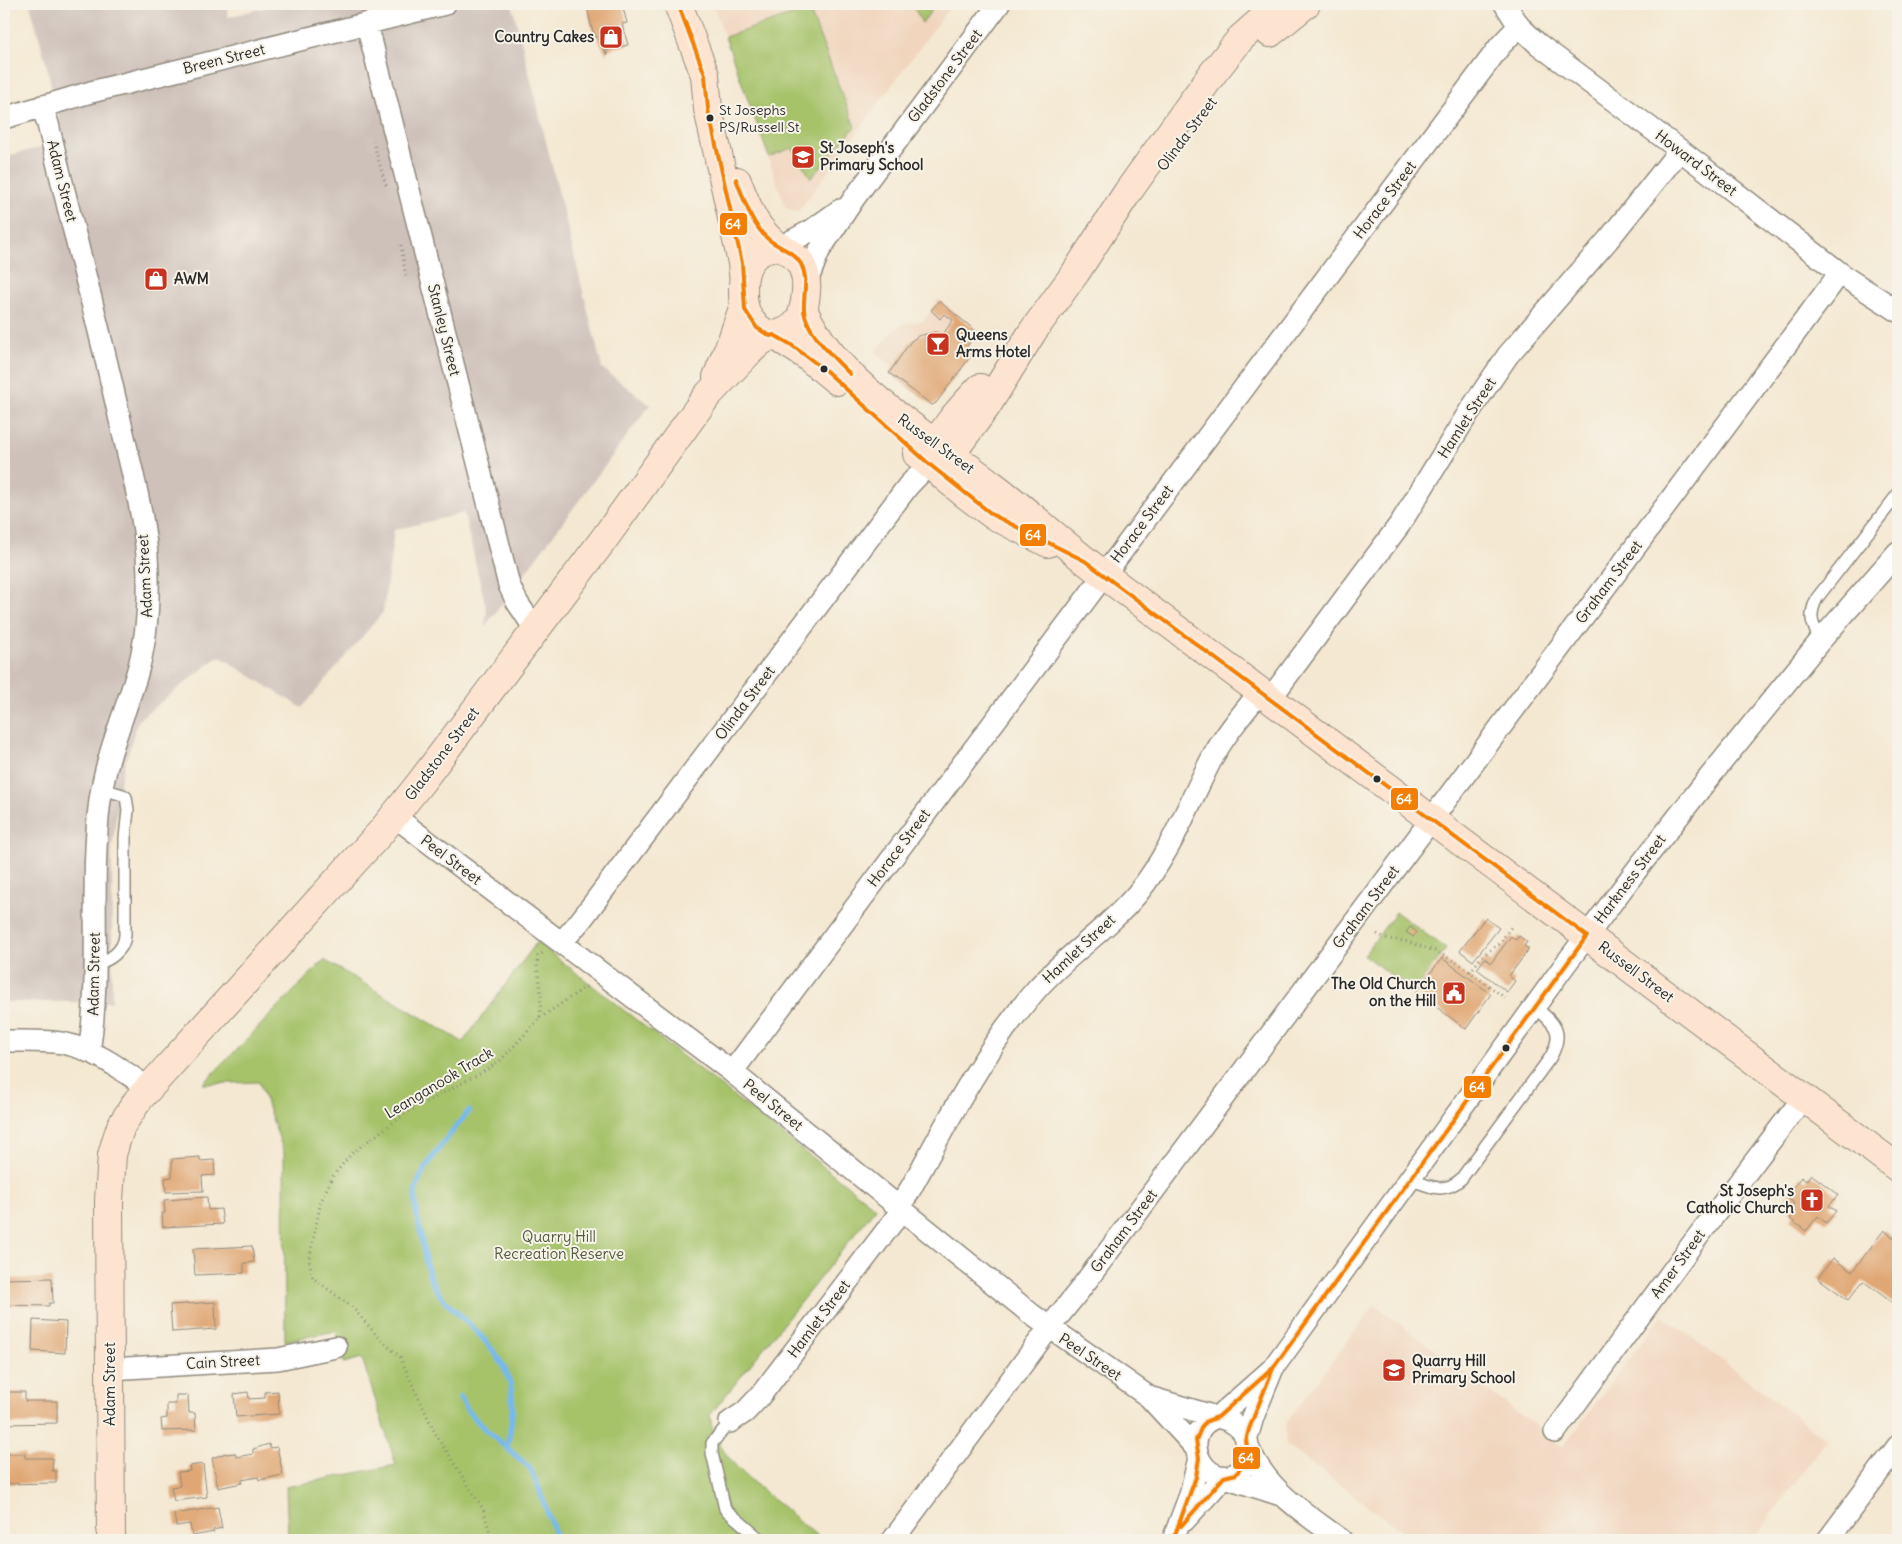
<svg xmlns="http://www.w3.org/2000/svg" width="1902" height="1544" viewBox="0 0 1902 1544" font-family="Delius,sans-serif">
	<rect width="100%" height="100%" fill="#f7f3e8"/>
	<filter id="ink" filterUnits="userSpaceOnUse"><feTurbulence type="fractalNoise" baseFrequency=".02" numOctaves="2"/><feDisplacementMap in="SourceGraphic" scale="10" xChannelSelector="R" yChannelSelector="G"/><feConvolveMatrix kernelMatrix="1 2 1 2 8 2 1 2 1" color-interpolation-filters="sRGB"/></filter>
	<filter id="wash" filterUnits="userSpaceOnUse"><feTurbulence type="fractalNoise" baseFrequency=".0096" numOctaves="4" result="noise"/><feDisplacementMap in="SourceGraphic" scale="20" xChannelSelector="R" yChannelSelector="G"/><feGaussianBlur stdDeviation="1.12" result="paint"/><feColorMatrix in="noise" values="0 0 0 0 0 0 0 0 0 0 0 0 0 0 0 0 0 1.4 0 .05"/><feComposite in="paint" operator="in"/></filter>
	<g filter="url(#wash)">
		<rect width="100%" height="100%" fill="#f4e8d2"/>
		<path fill="#f1d5bd" d="M713,4H952L798,212L786,208Z
			M939,300L979,331L931,395L875,353L893,330L905,323L923,321Z
			M1375,1305L1563,1447L1662,1315L1827,1440L1752,1540H1414L1286,1445L1285,1424Z"/>
		<path fill="#cec1ba" d="M30,4H226L228,17L280,4H512L602,368L650,405L484,628L487,612L464,513L394,530L383,612L302,708L219,656L138,720L121,777L112,849V1002H4V157L64,141L46,63Z"/>
		<path fill="#a6c36a" stroke="#68774a" d="M912,4H936L922,23Z
			M809,9L855,127L811,178L792,148L769,157L725,37Z
			M1396,912L1446,949L1413,992L1364,955Z
			M537,942L876,1208L710,1415C714,1453 747,1477 774,1500C790,1513 806,1527 822,1540H288L286,1487L396,1465L362,1358L344,1363L336,1331L285,1341L284,1152L259,1082L203,1084L324,960L463,1042Z"/>
		<g fill="none" stroke-linecap="round" stroke-linejoin="round">
			<path stroke="#76b9ec" stroke-width="5.5" d="M469,1111C455,1127 420,1170 416,1189C413,1203 418,1220 421,1234C424,1253 426,1275 438,1292C445,1303 457,1312 467,1322C511,1366 520,1385 507,1447
				M460,1397L468,1411L486,1430L530,1468L538,1486L557,1540"/>
		</g>
		<g id="blocks">
			<path fill="#e0a774" d="M597,4H622L627,23L622,24L628,45L607,50V55L592,29L588,11L587,6Z
				M939,301L977,332L966,348L973,353L936,403L932,405L889,373L911,341L918,336L935,332L943,334L953,320L944,314L940,319L931,310Z
				M1485,918L1499,928L1473,961L1460,951Z
				M1410,927L1417,932L1413,937L1406,932Z
				M1511,936L1516,940L1519,936L1527,942L1524,946L1529,949L1509,976L1515,981L1507,992L1477,969L1485,958L1491,963Z
				M1442,958L1491,994L1466,1029L1416,992Z
				M200,1157V1161L214,1160L215,1175L202,1176L203,1191L166,1192L165,1178L172,1177V1159Z
				M1811,1174L1838,1195L1829,1206L1836,1211L1826,1223L1818,1216L1806,1231L1790,1219L1794,1214L1789,1210L1794,1203L1786,1197L1801,1177L1806,1181Z
				M207,1197L208,1210L221,1209L223,1224L163,1227L162,1213H165L164,1200Z
				M1884,1230L1898,1241V1307L1863,1281L1848,1300L1818,1278L1833,1258L1852,1272Z
				M252,1246L254,1262L244,1263V1273L195,1275L193,1249Z
				M52,1278L53,1303H49V1306L4,1305V1279Z
				M215,1302L216,1329L172,1332L170,1305Z
				M33,1320L66,1322L65,1353L32,1351Z
				M278,1391L279,1414L236,1417L234,1394L248,1392L249,1399L265,1398V1392Z
				M4,1392H25V1401H57V1423L4,1424Z
				M176,1395H188L189,1413H195L196,1430L162,1431L161,1419L167,1418V1404H176Z
				M269,1444L270,1448L277,1447L283,1475L259,1480L258,1477L242,1480V1483L218,1488L212,1458L226,1453V1454L235,1453L236,1457L253,1454V1449Z
				M4,1454H25V1458H53L52,1471H56V1483L4,1484Z
				M203,1464L207,1497L174,1501L171,1487L180,1486L178,1472L190,1471L189,1466Z
				M218,1507L222,1528L213,1530L214,1532L192,1536L190,1524L176,1526L174,1514Z
				M55,1537L56,1540H16V1538Z"/>
		</g>
	</g>
	<g filter="url(#ink)">
		<use href="#blocks" fill-opacity="0" stroke="#908a7e" stroke-width="1"/>
		<g fill="none" stroke-linecap="round" stroke-linejoin="round">
			<g stroke="#908a7e" stroke-width="14">
				<path id="lane" d="M1820,641C1812,623 1808,617 1817,598L1898,494
					M95,964C109,961 124,951 125,935V838L128,810L126,797L123,795L102,789
					M1409,1179C1430,1186 1443,1195 1461,1179L1550,1058C1565,1032 1555,1024 1535,1007
					M730,1422L712,1443V1453L725,1509L761,1540"/>
			</g>
			<g stroke="#908a7e" stroke-width="24">
				<path id="street" d="M1505,4L1519,26L1538,44L1680,150L1848,279L1898,311
					M367,24L509,585L517,602L535,629
					M42,106L48,124C71,223 98,321 120,420C130,464 143,510 147,555C150,597 148,637 136,677C123,718 106,757 100,800C89,884 102,969 89,1052
					M4,118L91,92L445,4
					M780,247L812,230L840,210
					M806,284L819,251L855,197L999,4
					M1270,699L1400,524L1469,412L1508,355L1608,240L1680,150
					M394,816L732,1072L1031,1314L1149,1397L1196,1448
					M562,942L581,920L908,486L929,464
					M4,1041C23,1041 43,1040 62,1043C95,1049 122,1070 148,1088
					M732,1072L1500,46L1519,26
					M898,1207L907,1195C946,1125 982,1052 1035,991C1066,955 1107,930 1137,894C1169,855 1187,808 1210,762C1223,737 1242,714 1260,692
					M110,1369L278,1359L336,1347
					M1152,1398L1216,1417
					M1216,1417C1237,1420 1252,1435 1247,1458C1245,1465 1241,1472 1233,1475C1207,1484 1186,1449 1201,1428C1205,1422 1210,1420 1216,1417Z
					M1218,1417L1271,1370
					M730,1422L745,1412L760,1396L902,1210
					M1555,1432L1690,1247L1803,1098
					M1246,1441L1253,1417L1273,1368L1564,966L1638,868L1703,785L1820,641L1898,552
					M1247,1445C1267,1491 1302,1511 1341,1540
					M1225,1477L1281,1495
					M1184,1521L1224,1477
					M893,1540L1049,1328L1078,1292L1840,273
					M1173,1540L1190,1495L1199,1458
					M1828,1540L1898,1446"/>
			</g>
			<g stroke="#908a7e" stroke-width="30">
				<path id="secondary" d="M678,4L705,75L708,109L742,263L743,274
					M1270,33L1306,4
					M737,181C749,210 752,225 778,247
					M780,247C787,251 794,254 799,261C805,270 807,281 806,292C804,318 798,331 770,336C762,331 754,327 749,318C743,308 743,299 743,288C743,264 754,248 780,247Z
					M804,311C836,384 930,437 991,484C1030,513 1065,546 1104,575L1898,1168
					M774,335L804,354L837,381
					M717,377L732,340L744,305
					M917,454L965,494L993,515L1048,543
					M930,460C938,432 960,409 980,388
					M929,464L951,454L986,407L1033,331L1076,272L1127,193L1213,73L1241,38L1280,4
					M111,1540L109,1200L112,1155L116,1141L121,1126L138,1100L381,832L421,782L604,539L707,396L748,353L760,342L770,336"/>
			</g>
			<path stroke="#908a7e" stroke-width="3" stroke-dasharray="1 4" stroke-linecap="butt" d="M373,141L386,186
				M401,245L406,278
				M1377,934L1388,939L1405,941L1435,951L1461,965L1505,998
				M1470,972L1482,956L1499,944L1511,927
				M540,1018L587,986
				M492,1540L483,1509L435,1433L400,1357L380,1339L352,1307L313,1278L309,1260L321,1201L333,1176L352,1153L406,1113L481,1073L500,1061L540,1018L541,994L537,965L538,956L544,952"/>
			<use href="#lane" stroke="#fff" stroke-width="11"/>
			<use href="#street" stroke="#fff" stroke-width="21"/>
			<use href="#secondary" stroke="#fde4d1" stroke-width="28"/>
			<g stroke="#f7f3e8" stroke-width="8">
				<path id="bus-1" d="M678,4L705,75L708,109L742,263L745,310L757,328L770,336L774,335L790,344L825,370L929,464L993,515L1085,561L1587,936
					M736,179C744,199 751,224 768,239C779,248 794,251 801,264C809,279 803,294 804,310C806,332 835,359 850,374
					M1181,1526L1224,1477L1236,1474L1245,1463L1248,1451L1246,1441L1249,1429L1274,1366
					M1173,1540L1196,1477L1199,1458L1196,1440L1202,1426L1207,1421L1218,1417L1273,1368L1587,936"/>
			</g>
			<use href="#bus-1" stroke="#f47e02" stroke-width="4"/>
		</g>
	</g>
	<defs>
		<g id="shop-square" transform="scale(1.25)"><rect x="-9" y="-9" width="18" height="18" rx="4" fill="#c8321e" stroke="#f7f3e8"/><path d="M-5-2.5h2.3a2.7 3.5 0 0 1 5.4 0H5L5.5 6h-11ZM-1.5-2.5h3a1.5 2.3 0 0 0-3 0Z" fill="#fff"/></g>
		<g id="school-square" transform="scale(1.25)"><rect x="-9" y="-9" width="18" height="18" rx="4" fill="#c8321e" stroke="#f7f3e8"/><path d="M0-5L7-2L0 1L-7-2ZM-4 1L0 2.5L4 1V4Q0 6-4 4Z" fill="#fff"/></g>
		<g id="bar-square" transform="scale(1.25)"><rect x="-9" y="-9" width="18" height="18" rx="4" fill="#c8321e" stroke="#f7f3e8"/><path d="M-6-5H6L.8 .8V4.5H3.5V6h-7V4.5H-.8V.8Z" fill="#fff"/></g>
		<g id="civic-square" transform="scale(1.25)"><rect x="-9" y="-9" width="18" height="18" rx="4" fill="#c8321e" stroke="#f7f3e8"/><path d="M-.6-6.5H3V-4.5H.6V-3L4-1V1h2V6H-6V1h2V-1L-.6-3ZM-1.2 2.5V6h2.4V2.5Z" fill="#fff"/></g>
		<g id="church-square" transform="scale(1.25)"><rect x="-9" y="-9" width="18" height="18" rx="4" fill="#c8321e" stroke="#f7f3e8"/><path d="M-1.2-6h2.4v3.5h3.3v2.4h-3.3V6h-2.4V-.1h-3.3v-2.4h3.3Z" fill="#fff"/></g>
	</defs>
	<g fill-rule="evenodd">
		<use href="#shop-square" x="611" y="37"/>
		<use href="#school-square" x="803" y="157"/>
		<use href="#shop-square" x="156" y="279"/>
		<use href="#bar-square" x="938" y="344"/>
		<use href="#civic-square" x="1454" y="993"/>
		<use href="#church-square" x="1812" y="1200"/>
		<use href="#school-square" x="1394" y="1370"/>
	</g>
	<g fill="#2b2b2b" stroke="#f7f3e8" stroke-width="2">
		<circle cx="710" cy="118" r="4.5"/>
		<circle cx="824" cy="369" r="4.5"/>
		<circle cx="1377" cy="779" r="4.5"/>
		<circle cx="1506" cy="1048" r="4.5"/>
	</g>
	<g text-anchor="middle" stroke-width="4" stroke-linejoin="round" paint-order="stroke">
		<g font-size="14" fill="#2b2b2b" stroke="#f7f3e8" text-anchor="start">
			<text x="719" y="115">St Josephs<tspan x="719" dy="17">PS/Russell St</tspan></text>
		</g>
		<g font-size="15" font-weight="bold" fill="#2b2b2b" stroke="#f7f3e8" text-anchor="start">
			<text x="594" y="42" text-anchor="end">Country Cakes</text>
			<text x="820" y="153">St Joseph's<tspan x="820" dy="17">Primary School</tspan></text>
			<text x="174" y="284">AWM</text>
			<text x="956" y="340">Queens<tspan x="956" dy="17">Arms Hotel</tspan></text>
			<text x="1436" y="989" text-anchor="end">The Old Church<tspan x="1436" dy="17">on the Hill</tspan></text>
			<text x="1794" y="1196" text-anchor="end">St Joseph's<tspan x="1794" dy="17">Catholic Church</tspan></text>
			<text x="1412" y="1366">Quarry Hill<tspan x="1412" dy="17">Primary School</tspan></text>
		</g>
		<g font-size="15" fill="#2b2b2b" stroke="#f7f3e8">
			<text transform="translate(224 59) rotate(-14)" y="5">Breen Street</text>
			<text transform="translate(945 76) rotate(-53)" y="5">Gladstone Street</text>
			<text transform="translate(1187 134) rotate(-53)" y="5">Olinda Street</text>
			<text transform="translate(1696 163) rotate(37)" y="5">Howard Street</text>
			<text transform="translate(62 181) rotate(76)" y="5">Adam Street</text>
			<text transform="translate(1385 200) rotate(-53)" y="5">Horace Street</text>
			<text transform="translate(444 330) rotate(76)" y="5">Stanley Street</text>
			<text transform="translate(1467 418) rotate(-57)" y="5">Hamlet Street</text>
			<text transform="translate(936 444) rotate(36)" y="5">Russell Street</text>
			<text transform="translate(1142 524) rotate(-53)" y="5">Horace Street</text>
			<text transform="translate(145 576) rotate(-93)" y="5">Adam Street</text>
			<text transform="translate(1609 582) rotate(-53)" y="5">Graham Street</text>
			<text transform="translate(745 703) rotate(-53)" y="5">Olinda Street</text>
			<text transform="translate(442 754) rotate(-53)" y="5">Gladstone Street</text>
			<text transform="translate(899 848) rotate(-53)" y="5">Horace Street</text>
			<text transform="translate(451 860) rotate(37)" y="5">Peel Street</text>
			<text transform="translate(1630 879) rotate(-53)" y="5">Harkness Street</text>
			<text transform="translate(1366 907) rotate(-53)" y="5">Graham Street</text>
			<text transform="translate(1079 949) rotate(-43)" y="5">Hamlet Street</text>
			<text transform="translate(1636 972) rotate(37)" y="5">Russell Street</text>
			<text transform="translate(94 974) rotate(-89)" y="5">Adam Street</text>
			<text transform="translate(439 1083) rotate(-31)" y="5">Leanganook Track</text>
			<text transform="translate(773 1105) rotate(39)" y="5">Peel Street</text>
			<text transform="translate(1124 1231) rotate(-53)" y="5">Graham Street</text>
			<text transform="translate(1678 1264) rotate(-54)" y="5">Amer Street</text>
			<text transform="translate(819 1319) rotate(-53)" y="5">Hamlet Street</text>
			<text transform="translate(1090 1357) rotate(34)" y="5">Peel Street</text>
			<text transform="translate(223 1362) rotate(-3)" y="5">Cain Street</text>
			<text transform="translate(110 1384) rotate(-90)" y="5">Adam Street</text>
		</g>
		<g font-size="15" fill="#50593e" stroke="#f7f3e8">
			<text x="559" y="1242">Quarry Hill<tspan x="559" dy="17">Recreation Reserve</tspan></text>
		</g>
	</g>
	<g stroke="#f7f3e8" stroke-width="2">
		<rect x="719" y="212" width="29" height="24" rx="5" fill="#f47e02"/>
		<rect x="1019" y="523" width="28" height="24" rx="5" fill="#f47e02"/>
		<rect x="1390" y="787" width="29" height="24" rx="5" fill="#f47e02"/>
		<rect x="1463" y="1075" width="29" height="24" rx="5" fill="#f47e02"/>
		<rect x="1232" y="1446" width="29" height="24" rx="5" fill="#f47e02"/>
	</g>
	<g font-size="14" text-anchor="middle" font-weight="bold" fill="#fff">
		<text x="733" y="229">64</text>
		<text x="1033" y="540">64</text>
		<text x="1404" y="804">64</text>
		<text x="1477" y="1092">64</text>
		<text x="1246" y="1463">64</text>
	</g>
	<rect width="1902" height="1544" fill="none" stroke="#f7f3e8" stroke-width="20"/>
</svg>
